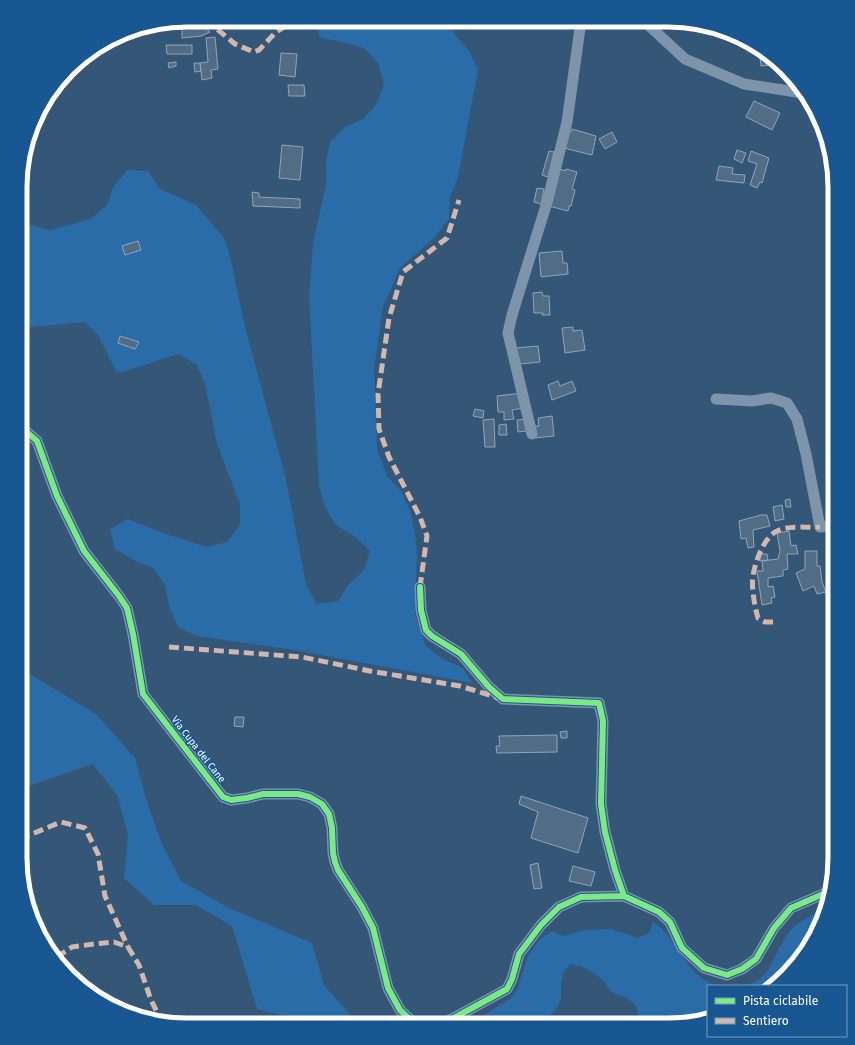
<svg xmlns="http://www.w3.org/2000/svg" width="855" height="1045" viewBox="0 0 855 1045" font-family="'Fira Sans',sans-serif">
	<rect width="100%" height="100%" fill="#345677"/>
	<path fill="#2a6ca7" d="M313,20L450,21L455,35L469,51L478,70L458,177L450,197L449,219L434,238L400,268L383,307L374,369L377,448L387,476L401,491L410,511L415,532L417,553L415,614L426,646L443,659L463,668L472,683L294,650L197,636L178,627L169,606L165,585L153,568L133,560L115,549L110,529L128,519L166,534L207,547L227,542L240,525V504L217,444L205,384L197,365L179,354C158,360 139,368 117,373L98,335L85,322L21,328V217L30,225L50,230L91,219L107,205L114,186L127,170L148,171L160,189L196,205L225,239L231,260L244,323L286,479L306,585L317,604L338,601L349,584L364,570L370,551L354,536L336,525L325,507L319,486L309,295L313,243L326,184V162L330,142L345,127L363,119L377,103L384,84L378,63L364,48L343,42L321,38Z
		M20,668L96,714L135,758L147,802L162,844L181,881L229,908L312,943L324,985L353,1018C364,1018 390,1015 397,1025H295L282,1015L257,1009L232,926L196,905H154L124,878L128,836L118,797L93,764L20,789Z
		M827,908L807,950L769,986H740C773,983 773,951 790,931C800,920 814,914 827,908Z
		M653,922C678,937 684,974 713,984C719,986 726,985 732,986H708V1016L679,1025H641L636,1005L625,997L611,992L603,980L592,972L580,966L571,964L564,971L561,985V999L555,1011L539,1025H469L511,998L517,989L528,956L539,940L552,931L563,936L585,930L611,929L624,933L637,938L649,933Z"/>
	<path fill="#516d86" stroke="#91a5b8" d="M200,23L210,32L201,36L182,38V25Z
		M215,37L218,69L211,70L212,78L202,80L200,63L208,62L206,38Z
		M166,45H192V54H167Z
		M759,48L773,61H770V65L761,66Z
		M281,53L297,54L295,77L279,75Z
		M82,60L88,61V65H82Z
		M176,62V66L169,68L168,63Z
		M194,63H200L201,71L195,72Z
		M288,85H304L305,96H289Z
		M754,101L780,113L772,130L746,117Z
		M572,129L596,136L592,155L564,148L568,131L571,132Z
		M612,132L617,142L605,149L599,139Z
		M282,145L303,147L300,180L279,178Z
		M737,150L746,153L742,163L734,159Z
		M549,151L554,152L548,177L542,175Z
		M751,151L769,158L762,183L760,182L757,188L750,185L757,164L748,161Z
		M719,166L733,168L732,174L745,175L744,183L716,180Z
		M560,169L565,171L566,169L577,172L572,189L575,190L571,206H569L568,211L549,206Z
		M537,188L544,189L541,204L534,202Z
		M252,192L259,193V197L300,199V208L253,206Z
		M138,241L141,250L125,255L122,246Z
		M562,251L563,263H567L568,274L541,277L539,253Z
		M542,292L543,296H549L550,315H542L543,313H534L533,293Z
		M573,327V331L582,330L585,350L565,353L562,328Z
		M120,336L139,342L135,349L118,343Z
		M538,346L540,362L520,364L515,348Z
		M558,381L560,386L572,381L576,391L552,400L548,385Z
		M522,393L524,408L512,410L514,419L504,420V412H498L497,396Z
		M475,409L484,411L483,418L473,416Z
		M552,416L554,436L535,438L533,426H539L538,418Z
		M494,419L495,447H485L483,420Z
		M525,419L527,431L518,432L517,420Z
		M506,424L507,435H499V425Z
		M790,499L791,507H786L785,500Z
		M782,505L784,519L775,521L773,507Z
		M761,515H767L770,526L753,530L754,547L748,548L746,538L741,539L739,521Z
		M789,531L791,546L796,545L798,554H787L788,569L783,570V576L768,578V587L773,586L775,597L771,598L772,603L762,605L757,571H763L762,561L778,559L780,551L777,533Z
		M805,551H817V566H820L822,582L826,592L817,594L814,586L803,591L796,573L805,569Z
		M760,554H767L768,560L760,561Z
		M831,588L834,597L828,599L826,590Z
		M235,717H244L243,727L234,726Z
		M567,731V738H561L560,732Z
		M557,735V752L497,753L496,746H500L499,736Z
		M521,796L588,818L578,853L531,838L538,812L519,804Z
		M538,863L542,888L534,889L530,865Z
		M573,866L595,872L591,886L569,881Z"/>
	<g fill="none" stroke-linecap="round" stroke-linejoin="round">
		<path stroke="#7d94a9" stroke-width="11" d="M644,21L685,59L744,84L803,93
			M716,399L752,401L771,398L787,403L797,419L806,454L820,527L830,526L835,522
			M21,427L37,441L57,496L84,551L119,596L127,608L133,634L143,694L223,797L231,800L247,798L263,794H298L310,797L322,804L329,814L332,828L333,853L335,862L338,870L362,907L373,928L388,988L400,1010L415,1024L418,1025
			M532,434L508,333L512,315L548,199L567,122L581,21
			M420,587L421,610L426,630L432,636L461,654L489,687L503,699L599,703L603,721L601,804L605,832L615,870L624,896
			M439,1025L452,1019L507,989L512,979L519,954L541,925L559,907L581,897L624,896L659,912L670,922L682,948L704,968L727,975L742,969L756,959L774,928L791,908L830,891"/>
		<path stroke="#d1b7ad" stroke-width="5" stroke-dasharray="10 5" stroke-linecap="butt" d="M206,20L235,44L254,52L259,50L276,32L295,20
			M420,587L427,536L420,517L389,457L379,429L378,394L389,318L403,272L447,238L459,200
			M773,622H765L758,618C755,608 751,586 753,576C755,562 764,537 777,531C789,525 807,528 820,527
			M169,647L302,657L370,671L460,686L499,698
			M20,839L61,822L85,828L98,854L105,896L128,947
			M57,957L72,947L94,944L114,942L128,947L139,965L151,1000L162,1022"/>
		<g stroke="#195792" stroke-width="8">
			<path id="cycleway" d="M21,427L37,441L57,496L84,551L119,596L127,608L133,634L143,694L223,797L231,800L247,798L263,794H298L310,797L322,804L329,814L332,828L333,853L335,862L338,870L362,907L373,928L388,988L400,1010L415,1024L418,1025
				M420,587L421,610L426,630L432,636L461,654L489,687L503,699L599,703L603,721L601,804L605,832L615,870L624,896
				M439,1025L452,1019L507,989L512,979L519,954L541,925L559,907L581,897L624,896L659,912L670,922L682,948L704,968L727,975L742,969L756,959L774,928L791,908L830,891"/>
		</g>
		<use href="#cycleway" stroke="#7ce984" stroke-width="6"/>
	</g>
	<g text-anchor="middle" stroke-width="3" stroke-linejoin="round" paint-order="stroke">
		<g font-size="10" fill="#fff" stroke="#195792">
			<text transform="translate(199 749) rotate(52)" y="4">Via Cupa del Cane</text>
		</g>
	</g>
	<path d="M0 0H855V1045H0ZM187 27H668A160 160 0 0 1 828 187V858A160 160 0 0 1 668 1018H187A160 160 0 0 1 27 858V187A160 160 0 0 1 187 27Z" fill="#195792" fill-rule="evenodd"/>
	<path fill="none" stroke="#fff" stroke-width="5" d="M187 27H668A160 160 0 0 1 828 187V858A160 160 0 0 1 668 1018H187A160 160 0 0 1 27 858V187A160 160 0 0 1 187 27Z"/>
	<rect x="707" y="985" width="140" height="52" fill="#195792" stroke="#759abe"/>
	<rect x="715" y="998" width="20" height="6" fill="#7ce984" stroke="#759abe"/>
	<text x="743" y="1005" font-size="12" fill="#ffffff">Pista ciclabile</text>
	<rect x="715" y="1018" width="20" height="6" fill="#d1b7ad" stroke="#759abe"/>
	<text x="743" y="1025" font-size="12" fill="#ffffff">Sentiero</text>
</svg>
